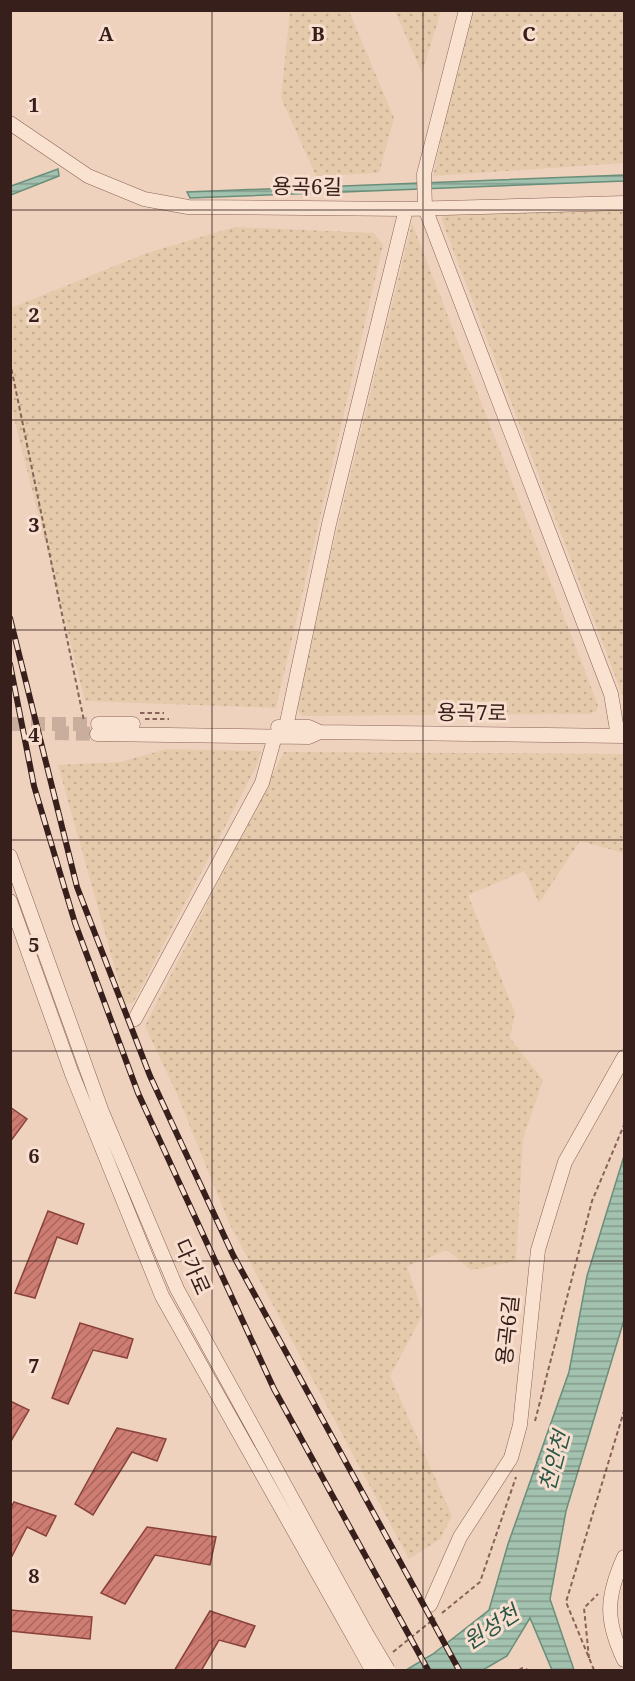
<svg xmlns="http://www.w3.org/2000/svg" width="635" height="1681" viewBox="0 0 635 1681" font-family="'Noto Serif','Noto Sans KR',serif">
	<defs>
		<pattern id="farmland-dots" width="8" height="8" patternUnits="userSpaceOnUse" patternTransform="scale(1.5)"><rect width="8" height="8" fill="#e5caab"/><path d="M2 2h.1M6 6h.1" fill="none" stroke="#c5ad93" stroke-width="1.8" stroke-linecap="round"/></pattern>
		<pattern id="water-rules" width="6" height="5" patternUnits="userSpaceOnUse" patternTransform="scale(1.5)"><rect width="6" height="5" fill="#a2c1ae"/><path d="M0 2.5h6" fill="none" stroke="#859c8d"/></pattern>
		<pattern id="building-hatch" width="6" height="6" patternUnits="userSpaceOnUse" patternTransform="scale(1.5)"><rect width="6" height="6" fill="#cf7d72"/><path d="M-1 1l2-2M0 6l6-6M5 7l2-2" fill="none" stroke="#a9665d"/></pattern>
	</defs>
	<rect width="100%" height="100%" fill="#efd2be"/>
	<path fill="url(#farmland-dots)" d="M290,11H349L394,118L379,173L316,176L281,98Z
		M395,11H441L422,73Z
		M469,11H624V163L433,176Z
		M624,204V699L441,218L451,210Z
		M412,223L598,705L597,711L589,714L302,716L294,705Z
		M235,227L374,233L383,245L276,708L85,701L11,406V308L147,253Z
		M167,749L261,751L257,765L133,1003L125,1004L58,765L120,762Z
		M284,752L624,754V853L580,841L539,903L525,871L468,895L515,1013L510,1038L543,1080L523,1139L516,1261L471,1270L447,1250L407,1266L423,1314L390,1376L452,1516L440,1539L409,1559L229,1223L177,1094L145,1026Z"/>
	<path fill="url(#water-rules)" stroke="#698e7a" stroke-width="1.5" d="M58,169L59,176L11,195V186Z
		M624,175V181L190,198L187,192Z
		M624,1156V1320L566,1511L550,1599L574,1670H552L530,1618L507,1656L483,1670H406L433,1654L489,1610L508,1544L569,1372L587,1276Z"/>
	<path fill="url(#building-hatch)" stroke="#88423b" stroke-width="1.5" d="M10,1107L27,1119L10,1142Z
		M48,1211L84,1224L77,1244L57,1237L35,1298L15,1293Z
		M80,1323L133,1339L127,1358L93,1350L68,1404L52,1398Z
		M10,1401L29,1410L10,1443Z
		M117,1428L166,1439L157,1461L132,1452L93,1515L75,1504Z
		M14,1502L56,1516L46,1536L27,1527L10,1560V1510Z
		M147,1527L216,1537L210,1565L155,1555L125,1604L101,1593Z
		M10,1610L92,1617L90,1639L10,1631Z
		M210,1611L255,1626L245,1647L219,1640L201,1671H174Z"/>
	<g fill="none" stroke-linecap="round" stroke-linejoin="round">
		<path stroke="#caae9d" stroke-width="14" stroke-dasharray="14 7" stroke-linecap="butt" d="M10,724H98
			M55,733L97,734"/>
		<g stroke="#886256" stroke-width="15">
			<path id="minor" d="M466,10L424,174L425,208L611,694L618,736
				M10,123L88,176L144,199L188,207L406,209L624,203
				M98,724H133
				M278,727H309L320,732
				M286,727L329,524L406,209
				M97,734L309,737L320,732L624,736
				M10,856L102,1112L177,1289L366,1633
				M10,901L72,1074L162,1296L356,1641
				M135,1019L262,783L275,736
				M624,1557C606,1597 605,1620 624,1660
				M430,1605L460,1537L511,1458L520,1425L538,1250L565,1162L624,1057"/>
		</g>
		<path stroke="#886256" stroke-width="2" stroke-dasharray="4.5 3" stroke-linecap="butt" d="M10,362L84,721
			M140,713H164
			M145,719H169
			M535,1421L592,1201L624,1125
			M442,1613L480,1582L516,1477
			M393,1652L435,1618
			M589,1658L584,1608L598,1594
			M519,1670L522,1668L528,1670
			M594,1670L566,1602L624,1411"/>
		<use href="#minor" stroke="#fae2d1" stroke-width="14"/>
		<g stroke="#37201b" stroke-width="6">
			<path id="rail" d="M10,618L77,887L150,1076L233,1255L459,1670
				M10,664L34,786L75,923L138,1093L274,1389L428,1670"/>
		</g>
		<use href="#rail" stroke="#f7dece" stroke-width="4" stroke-dasharray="11" stroke-linecap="butt"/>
		<g stroke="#886256" stroke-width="15" stroke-linecap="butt">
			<path id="minor-bridge" d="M366,1633L388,1670
				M356,1641L372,1670"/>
		</g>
		<use href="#minor-bridge" stroke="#fae2d1" stroke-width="14"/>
	</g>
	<path fill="none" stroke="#37201b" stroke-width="1.5" stroke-opacity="0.55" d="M212,10V1670M423,10V1670M10,210H624M10,420H624M10,630H624M10,840H624M10,1051H624M10,1261H624M10,1471H624"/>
	<g text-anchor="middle" stroke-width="6" stroke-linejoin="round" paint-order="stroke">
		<g font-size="21" fill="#37201b" stroke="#f7dece">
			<text transform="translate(307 187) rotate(1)" y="7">용곡6길</text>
			<text transform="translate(472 713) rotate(1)" y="7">용곡7로</text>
			<text transform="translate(192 1267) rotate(66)" y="7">다가로</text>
			<text transform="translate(508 1330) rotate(-84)" y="7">용곡6길</text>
		</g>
		<g font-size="22" font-style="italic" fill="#2a5747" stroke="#f7dece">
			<text transform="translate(554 1461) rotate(-75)" y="8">천안천</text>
			<text transform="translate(491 1627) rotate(-33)" y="8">원성천</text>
		</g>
	</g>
	<g font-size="20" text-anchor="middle" font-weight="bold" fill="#37201b" stroke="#f7dece" stroke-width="6" stroke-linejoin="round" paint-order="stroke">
		<text x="106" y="41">A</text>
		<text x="318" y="41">B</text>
		<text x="529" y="41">C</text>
		<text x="34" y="112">1</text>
		<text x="34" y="322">2</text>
		<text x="34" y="532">3</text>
		<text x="34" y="742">4</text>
		<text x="34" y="952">5</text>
		<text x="34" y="1163">6</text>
		<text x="34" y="1373">7</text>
		<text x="34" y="1583">8</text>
	</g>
	<rect width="635" height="1681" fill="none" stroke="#37201b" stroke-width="24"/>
</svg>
